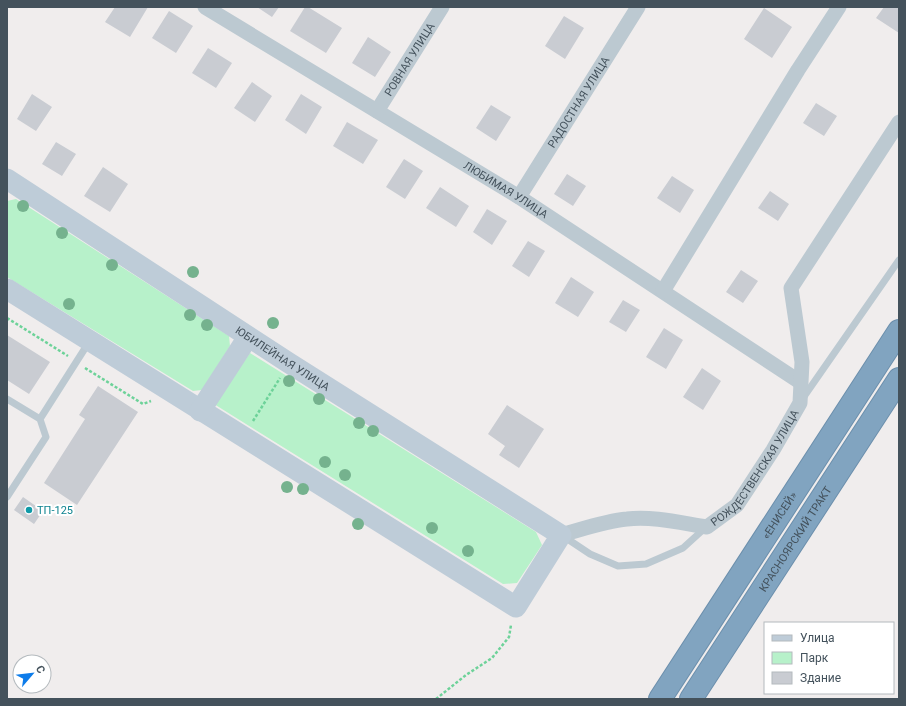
<svg xmlns="http://www.w3.org/2000/svg" width="906" height="706" viewBox="0 0 906 706" font-family="Roboto,sans-serif">
	<rect width="100%" height="100%" fill="#f0eded"/>
	<path fill="#b7f1ca" d="M16,199L229,336L230,346L202,390L193,391L7,277V201Z
		M250,353L536,532L542,545L517,583L503,584L214,404Z"/>
	<path fill="#c9ccd2" d="M115,7H148L130,37L105,22Z
		M257,7H279L272,17Z
		M305,7H308L342,28L326,53L290,31Z
		M884,7H899V33L876,18Z
		M764,8L792,27L772,58L744,39Z
		M169,11L193,26L176,53L152,38Z
		M564,16L584,28L565,59L545,46Z
		M368,37L391,52L375,77L352,63Z
		M208,48L232,63L216,88L192,73Z
		M252,82L272,96L255,122L234,108Z
		M32,94L52,107L36,131L17,119Z
		M301,94L322,107L306,134L285,120Z
		M816,103L837,116L824,136L803,123Z
		M491,105L511,117L496,141L476,128Z
		M347,122L378,140L363,164L333,146Z
		M56,142L76,154L62,176L42,164Z
		M404,159L423,171L405,199L386,187Z
		M103,167L128,184L110,212L84,196Z
		M567,174L586,186L573,206L554,194Z
		M672,176L694,190L680,213L657,198Z
		M440,187L469,206L456,227L426,208Z
		M770,191L789,204L778,221L758,208Z
		M487,209L507,221L492,245L473,232Z
		M528,241L545,251L529,277L512,266Z
		M741,270L758,281L743,303L726,292Z
		M571,277L594,292L578,317L555,303Z
		M623,300L640,310L626,332L609,322Z
		M664,328L683,340L666,369L646,357Z
		M7,335L50,362L29,394L7,380Z
		M702,368L721,381L703,410L683,397Z
		M98,386L138,412L77,505L44,483L85,419L79,415Z
		M507,405L544,429L519,468L499,455L505,446L488,434Z
		M23,497L43,511L34,524L14,510Z"/>
	<g fill="none" stroke-linecap="round" stroke-linejoin="round">
		<g stroke="#6c8fac" stroke-width="24">
			<g id="highway">
				<path id="s6" d="M660,699L899,331"/>
				<path id="s7" d="M691,699L899,379"/>
			</g>
		</g>
		<path stroke="#6dd299" stroke-width="2.5" stroke-dasharray="3 2" stroke-linecap="butt" d="M7,318L68,356
			M85,368L143,404L151,401
			M253,421L280,378
			M436,699L466,675L492,658L509,637L511,625"/>
		<path stroke="#bcc9d1" stroke-width="7" d="M803,398L899,260
			M7,399L40,419L46,437L7,497
			M40,419L89,342
			M563,536L590,554L618,566L646,564L683,548L705,528"/>
		<g stroke="#bcc9d1" stroke-width="15">
			<path id="s1" d="M205,7L519,197L800,382"/>
			<path id="s2" d="M377,111L442,7"/>
			<path id="s3" d="M519,197L638,7"/>
			<path d="M663,291L798,70L839,7"/>
			<path id="s4" d="M561,535C583,529 605,521 627,519C653,516 681,523 707,527L737,505L773,450L800,403L802,362L791,288L899,122"/>
		</g>
		<g stroke="#beccd8" stroke-width="21">
			<path id="s5" d="M7,179L289,363L561,535L516,607L7,289"/>
			<path d="M200,411L248,337"/>
		</g>
		<use href="#highway" stroke="#81a4c0" stroke-width="22"/>
	</g>
	<g fill="#75b28e">
		<circle cx="23" cy="206" r="6"/>
		<circle cx="62" cy="233" r="6"/>
		<circle cx="112" cy="265" r="6"/>
		<circle cx="193" cy="272" r="6"/>
		<circle cx="69" cy="304" r="6"/>
		<circle cx="190" cy="315" r="6"/>
		<circle cx="273" cy="323" r="6"/>
		<circle cx="207" cy="325" r="6"/>
		<circle cx="289" cy="381" r="6"/>
		<circle cx="319" cy="399" r="6"/>
		<circle cx="359" cy="423" r="6"/>
		<circle cx="373" cy="431" r="6"/>
		<circle cx="325" cy="462" r="6"/>
		<circle cx="345" cy="475" r="6"/>
		<circle cx="287" cy="487" r="6"/>
		<circle cx="303" cy="489" r="6"/>
		<circle cx="358" cy="524" r="6"/>
		<circle cx="432" cy="528" r="6"/>
		<circle cx="468" cy="551" r="6"/>
	</g>
	<circle fill="#0f9aa8" stroke="#fff" stroke-width="1.5" cx="29" cy="510" r="4"/>
	<g text-anchor="middle" stroke-width="4" stroke-linejoin="round" paint-order="stroke">
		<g font-size="11" fill="#44525c" stroke="#fff">
			<text dy="4" stroke="none"><textPath href="#s2" startOffset="61">РОВНАЯ УЛИЦА</textPath></text>
			<text dy="4" stroke="none"><textPath href="#s3" startOffset="112">РАДОСТНАЯ УЛИЦА</textPath></text>
			<text dy="4" stroke="none"><textPath href="#s1" startOffset="352">ЛЮБИМАЯ УЛИЦА</textPath></text>
			<text dy="4" stroke="none"><textPath href="#s5" startOffset="329">ЮБИЛЕЙНАЯ УЛИЦА</textPath></text>
			<text dy="4" stroke="none"><textPath href="#s4" startOffset="226">РОЖДЕСТВЕНСКАЯ УЛИЦА</textPath></text>
			<text dy="4" stroke="none"><textPath href="#s6" startOffset="219">«ЕНИСЕЙ»</textPath></text>
			<text dy="4" stroke="none"><textPath href="#s7" startOffset="191">КРАСНОЯРСКИЙ ТРАКТ</textPath></text>
		</g>
		<g font-size="11" fill="#0d838f" stroke="#fff" text-anchor="start">
			<text x="37" y="514">ТП-125</text>
		</g>
	</g>
	<rect width="906" height="706" fill="none" stroke="#44525c" stroke-width="16"/>
	<rect x="764" y="622" width="130" height="72" fill="#ffffff" stroke="#b4babe"/>
	<rect x="772" y="635" width="20" height="6" fill="#beccd8" stroke="#b4babe"/>
	<text x="800" y="642" font-size="12" fill="#44525c">Улица</text>
	<rect x="772" y="652" width="20" height="12" fill="#b7f1ca" stroke="#b4babe"/>
	<text x="800" y="662" font-size="12" fill="#44525c">Парк</text>
	<rect x="772" y="672" width="20" height="12" fill="#c9ccd2" stroke="#b4babe"/>
	<text x="800" y="682" font-size="12" fill="#44525c">Здание</text>
	<g transform="translate(32 674) rotate(62)"><circle r="19" fill="#ffffff" stroke="#b4babe"/>
	<path d="M0-3L7 15L0 10L-7 15Z" fill="#0d7cea"/>
	<text y="-6" font-size="11" font-weight="bold" text-anchor="middle" fill="#44525c">С</text>
	</g>
</svg>
